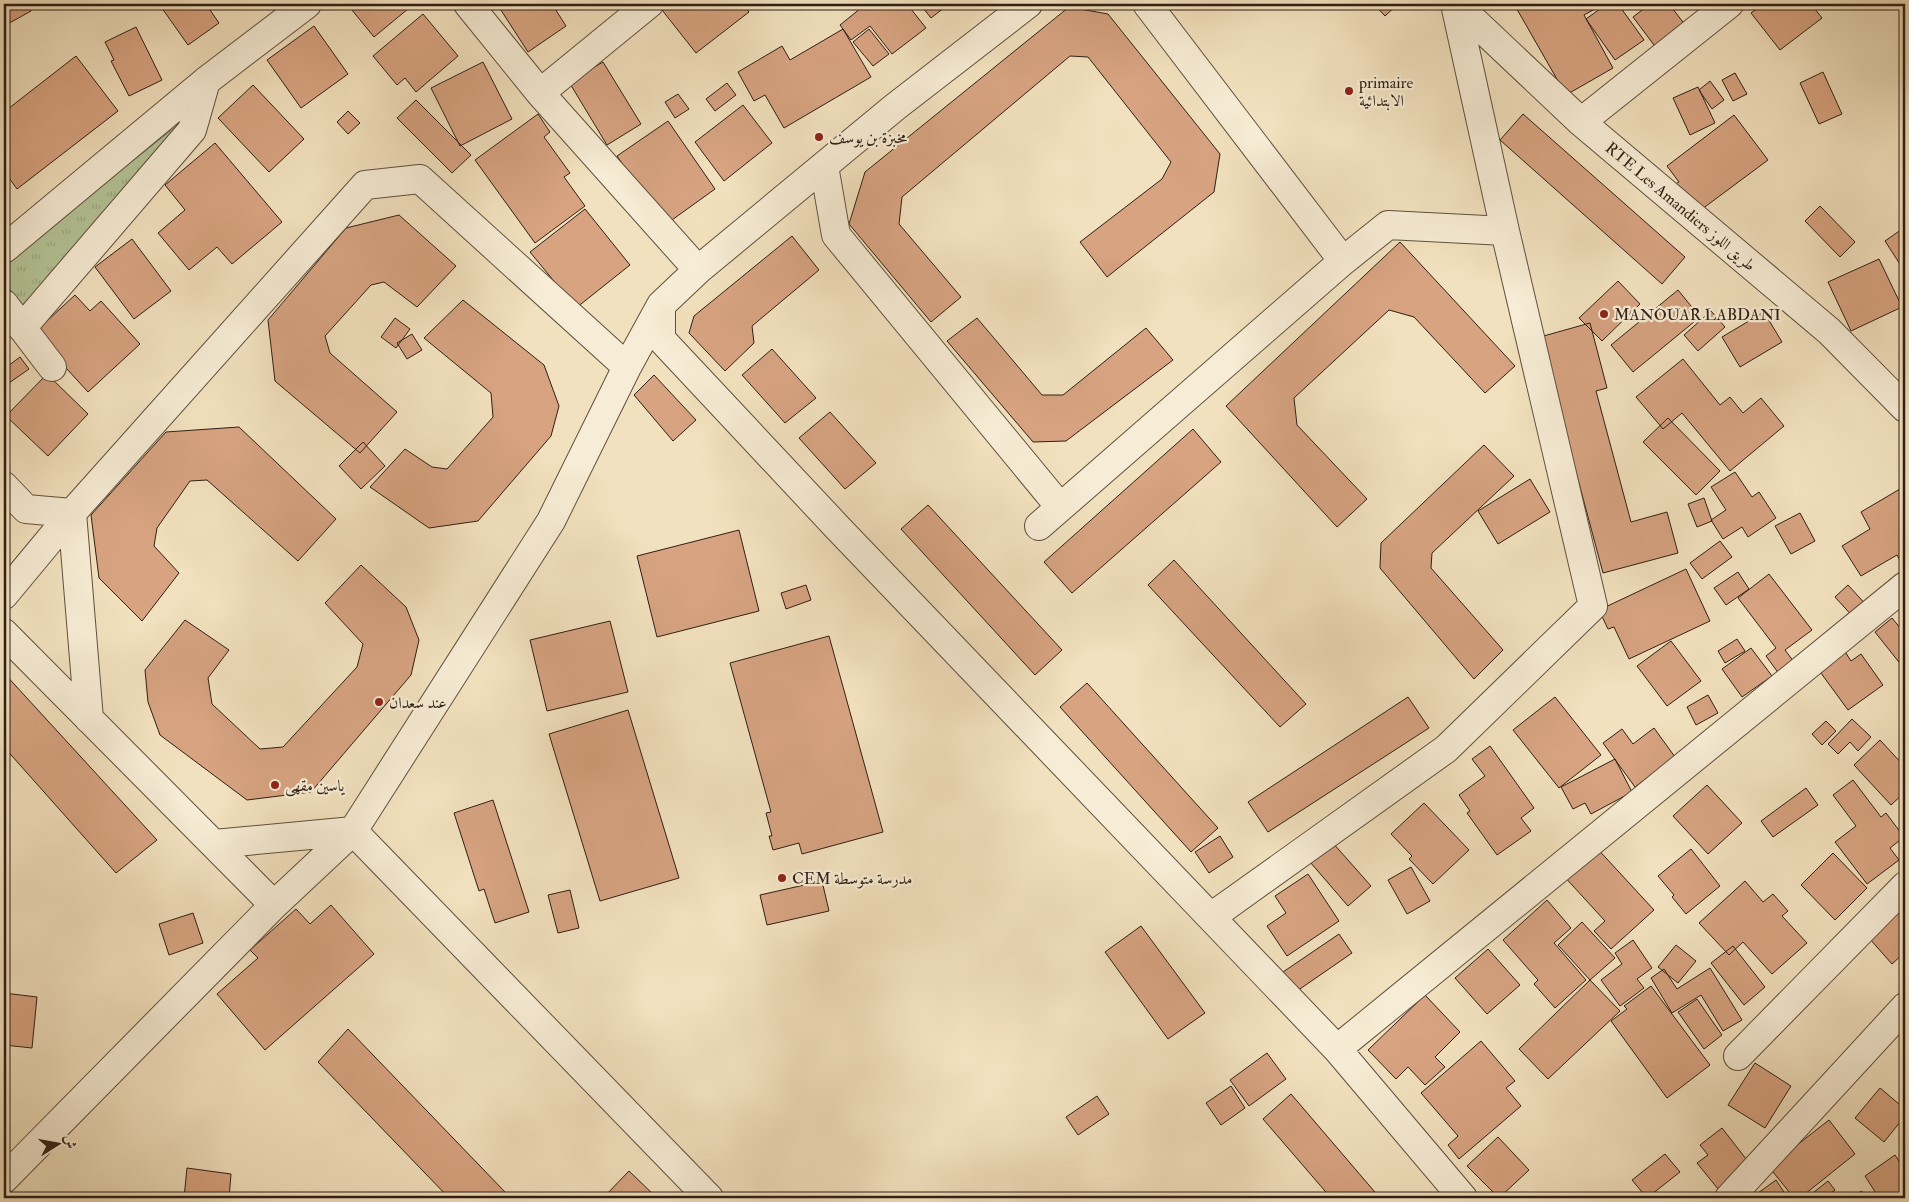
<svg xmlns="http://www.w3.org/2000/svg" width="1909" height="1202" viewBox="0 0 1909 1202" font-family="'IM FELL Double Pica',Amiri,serif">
	<defs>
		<pattern id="park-tufts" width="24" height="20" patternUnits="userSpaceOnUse" patternTransform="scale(1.25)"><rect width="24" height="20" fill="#b4c497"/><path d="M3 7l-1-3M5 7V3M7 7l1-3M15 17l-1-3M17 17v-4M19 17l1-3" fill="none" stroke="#9ba881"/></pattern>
	</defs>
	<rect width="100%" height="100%" fill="#f2e1be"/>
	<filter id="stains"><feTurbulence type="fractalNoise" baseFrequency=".004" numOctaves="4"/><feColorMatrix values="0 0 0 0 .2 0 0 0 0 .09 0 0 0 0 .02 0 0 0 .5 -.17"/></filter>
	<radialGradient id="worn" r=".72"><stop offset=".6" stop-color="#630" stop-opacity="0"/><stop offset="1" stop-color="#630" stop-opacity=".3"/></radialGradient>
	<path fill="url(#park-tufts)" stroke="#727256" d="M184,120L34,320L4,282V263Z"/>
	<path fill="#d7a381" stroke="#2f1f14" d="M4,4H27L31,11L4,26Z
		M159,4H206L219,23L188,45Z
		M347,4H414L374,37Z
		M497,4H552L566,26L528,52Z
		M670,4H742L749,12L696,53L662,10Z
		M866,4H907L926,28L892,54L870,26L851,40L840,25Z
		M920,4H949L931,18Z
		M1374,4H1398L1385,16Z
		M1514,4H1604L1584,15L1613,68L1566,95Z
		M1607,4H1618L1644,40L1615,60L1586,19Z
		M1650,4H1669L1686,26L1657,49L1633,17Z
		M1764,4H1811L1822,18L1780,50L1751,13Z
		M1069,7L1108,14L1220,154L1214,192L1107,277L1080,242L1162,179L1171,162L1088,57L1070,56L902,197L899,224L961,297L931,322L849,224L865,172Z
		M423,14L458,56L416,92L405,78L397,85L373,56Z
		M314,26L348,74L301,108L267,60Z
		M136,27L162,80L129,96L111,61L114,60L105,42Z
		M843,29L871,77L784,128L765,95L754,101L738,72L782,46L790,60Z
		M869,29L889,54L873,66L853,42Z
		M76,56L118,111L17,189L4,171V112Z
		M483,62L512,119L460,146L431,88Z
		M603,62L641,124L607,145L569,82Z
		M1823,72L1842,114L1819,124L1800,83Z
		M1735,73L1747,94L1733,101L1722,80Z
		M1710,81L1724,100L1712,109L1699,90Z
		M727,83L736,95L715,111L706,99Z
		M253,85L304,139L269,172L218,118Z
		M1698,87L1715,123L1690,135L1673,98Z
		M678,94L689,109L675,118L665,102Z
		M416,100L471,155L452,173L397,118Z
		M743,105L772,143L724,181L695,142Z
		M348,111L360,123L348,134L337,122Z
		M538,114L550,132L544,137L570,173L564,177L585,206L535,243L475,160Z
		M1523,114L1685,257L1662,284L1500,140Z
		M1734,115L1768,160L1694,215L1672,186L1679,182L1667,166Z
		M668,121L715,189L665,225L617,156Z
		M215,143L282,222L232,264L217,247L189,270L158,233L185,210L165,185Z
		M1820,206L1855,242L1840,257L1805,221Z
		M585,209L630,265L576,308L530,252Z
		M399,215L456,266L417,307L384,282L371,285L325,336L330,353L397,412L360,453L275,381L268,320L346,228Z
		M1905,227V272L1885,241Z
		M792,236L819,270L752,326L754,343L725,371L689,333L694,316Z
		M132,239L171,291L134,319L95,267Z
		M1400,242L1515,366L1485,393L1414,317L1389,310L1294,398L1297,425L1367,499L1337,527L1226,406Z
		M1879,259L1902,307L1851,331L1828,282Z
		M1618,281L1640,304L1602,341L1579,318Z
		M1678,290L1700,317L1633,372L1611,345Z
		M75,295L90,311L101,301L140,344L88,392L34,333Z
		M463,300L544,365L559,406L551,436L478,521L429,528L370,487L405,449L432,467L447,469L493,417L491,393L424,338Z
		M1711,311L1725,327L1698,351L1684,335Z
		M1764,312L1782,342L1740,367L1722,337Z
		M395,318L410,329L396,348L381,337Z
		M977,318L1042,395H1063L1146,328L1173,360L1066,441L1033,442L947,341Z
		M1590,323L1607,388L1596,391L1631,522L1667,512L1678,553L1603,573L1540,337Z
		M412,334L422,350L407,359L397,343Z
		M772,349L816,398L785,423L742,375Z
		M20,357L29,369L9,383L4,377V369Z
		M1683,359L1720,405L1730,397L1743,413L1761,398L1784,426L1730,471L1682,413L1663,429L1636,397Z
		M47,374L88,414L48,456L6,416Z
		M654,375L696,420L673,441L634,395Z
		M830,412L876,463L845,489L799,438Z
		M1668,418L1720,471L1696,495L1643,442Z
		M239,427L336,519L298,561L207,480L190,481L157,528L154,546L179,573L142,621L99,578L91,515L166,432Z
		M1193,429L1221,462L1072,593L1044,562Z
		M363,442L385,466L361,489L339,466Z
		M1484,445L1514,476L1432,553L1431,568L1503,650L1474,679L1380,568L1381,543Z
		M1735,472L1752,497L1759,492L1776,518L1748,537L1742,527L1723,539L1711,520L1726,510L1711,487Z
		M1530,479L1550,512L1498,544L1478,511Z
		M1905,486V562L1902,564L1897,555L1861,576L1842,546L1870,529L1861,512Z
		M1704,498L1712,521L1697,527L1688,504Z
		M928,505L1062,650L1035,675L901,529Z
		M1800,513L1815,541L1791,554L1775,526Z
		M739,530L759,611L657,637L637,556Z
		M1720,541L1732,557L1702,579L1690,563Z
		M1174,560L1306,704L1280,727L1148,585Z
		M361,565L406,607L419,640L411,675L311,792L247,800L160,735L148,702L145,670L185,620L229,650L208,678L212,704L260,749L283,747L357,667L363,644L325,603Z
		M1686,569L1710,621L1629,659L1614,627L1608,629L1599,610Z
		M1738,572L1749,589L1726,605L1714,588Z
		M1769,574L1812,630L1785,650L1797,666L1782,678L1766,656L1776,648L1738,598Z
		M806,585L811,600L786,609L781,593Z
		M1848,585L1869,608L1856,620L1835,597Z
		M1892,618L1905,634V663L1902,666L1875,632Z
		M610,621L628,692L547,711L530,640Z
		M829,636L883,832L802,854L799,843L773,850L769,836H772L766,813L771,812L730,663Z
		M1737,639L1745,651L1725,663L1718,651Z
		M1671,641L1701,681L1667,706L1637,666Z
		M1751,648L1772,676L1742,697L1722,669Z
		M1844,650L1851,661L1861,654L1883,685L1848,710L1818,669Z
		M4,673L157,840L116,873L4,747Z
		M1087,683L1218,828L1191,852L1060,707Z
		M1708,695L1718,713L1696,725L1687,707Z
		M1408,697L1429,728L1268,832L1248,802Z
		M1555,697L1601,755L1559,788L1513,730Z
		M628,710L679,878L600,901L549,734Z
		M1852,719L1871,737L1858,751L1850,742L1838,754L1828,744Z
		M1826,721L1836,731L1822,745L1812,734Z
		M1654,728L1675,757L1635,787L1603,743L1622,729L1633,744Z
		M1880,740L1905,767V792L1891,805L1854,765Z
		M1490,746L1534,808L1521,818L1531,831L1497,855L1467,813L1470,811L1459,795L1485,776L1472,759Z
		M1615,759L1632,792L1591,814L1585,803L1573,809L1561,787Z
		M1853,780L1881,817L1886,813L1904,837L1890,848L1899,860L1867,884L1835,842L1856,826L1833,795Z
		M1707,785L1742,823L1708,854L1673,816Z
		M1806,788L1818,805L1773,837L1761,821Z
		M493,800L529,912L495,923L484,889L479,891L454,813Z
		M1424,803L1469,850L1433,884L1409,859L1412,856L1391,834Z
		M1220,836L1233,857L1209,873L1195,852Z
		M1332,842L1371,886L1348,906L1310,862Z
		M1594,845L1654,910L1611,949L1594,931L1605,921L1562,874Z
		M1691,849L1720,886L1686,914L1672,897L1674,895L1658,876Z
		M1833,853L1867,888L1835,920L1801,885Z
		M1411,867L1430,901L1407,914L1388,880Z
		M1308,874L1339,921L1287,956L1267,926L1286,913L1275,896Z
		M822,881L829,911L767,925L760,895Z
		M1745,881L1763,902L1773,894L1788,911L1782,916L1807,943L1772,974L1743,942L1729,955L1699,923Z
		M570,890L579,928L558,933L548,895Z
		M1547,900L1571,928L1554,943L1586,980L1555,1008L1534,984L1538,980L1503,940Z
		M331,905L374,954L265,1050L217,994L258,958L250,950L296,909L310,924Z
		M1898,911L1905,919V952L1892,964L1869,938Z
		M193,913L203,943L169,955L159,924Z
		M1582,922L1615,958L1590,980L1558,945Z
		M1141,926L1205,1013L1168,1039L1105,952Z
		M1339,934L1352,953L1297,991L1283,972Z
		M1633,940L1652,968L1637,979L1644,988L1620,1006L1601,980L1622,964L1615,953Z
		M1676,945L1696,961L1678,983L1658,967Z
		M1733,946L1765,987L1744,1005L1711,963Z
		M1488,949L1520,985L1487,1014L1455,978Z
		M1710,968L1742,1020L1723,1031L1701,995L1672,1013L1651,978L1664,969L1677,989Z
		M1590,980L1620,1011L1548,1079L1519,1049Z
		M1651,986L1710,1065L1667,1098L1611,1021L1627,1009L1624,1006Z
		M4,993L37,997L32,1048L4,1045Z
		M1425,995L1460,1032L1435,1057L1445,1067L1425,1085L1408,1067L1396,1079L1368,1050Z
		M1697,999L1722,1035L1704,1049L1678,1012Z
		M348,1029L506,1193L501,1198H449L318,1062Z
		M1481,1041L1515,1081L1506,1088L1521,1106L1459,1159L1448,1145L1458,1136L1421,1093Z
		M1267,1053L1286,1079L1249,1106L1230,1080Z
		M1755,1063L1791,1086L1765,1128L1728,1105Z
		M1231,1086L1245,1108L1221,1125L1206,1103Z
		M1880,1088L1905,1109V1116L1884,1142L1855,1118Z
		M1291,1094L1380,1198H1331L1263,1119Z
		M1097,1096L1109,1114L1078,1135L1066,1117Z
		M1829,1120L1855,1154L1800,1198H1794L1769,1167Z
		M1722,1128L1750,1164L1718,1189L1697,1163L1708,1155L1700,1145Z
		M1498,1137L1529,1170L1499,1198L1467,1166Z
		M1665,1154L1680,1172L1647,1198L1632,1180Z
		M1895,1155L1905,1170V1198H1879L1865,1176Z
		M187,1168L231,1174L229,1198H184Z
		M629,1171L657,1198H603Z
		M1776,1180L1788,1198H1751Z
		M1828,1181L1835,1190L1824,1198H1819L1814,1192Z
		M1861,1191L1869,1198H1854Z"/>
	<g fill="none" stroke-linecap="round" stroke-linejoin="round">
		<g stroke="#60503e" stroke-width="30">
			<path id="minor" d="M468,4L540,93L698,270
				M1147,4L1343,261
				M1456,4L1581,122L1829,331L1905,408
				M540,93L649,4
				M1581,122L1729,4
				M824,166L836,235L1060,507
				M4,249L206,81L307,4
				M4,304L52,367
				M661,305V339L837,527L1337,1049L1463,1198
				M22,328L192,130L206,81
				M4,486L26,509L72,513L365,185L420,179L627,367
				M72,513L89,719
				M1039,526L1343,261L1388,225L1505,231
				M4,595L72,513
				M4,633L274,905
				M214,844L353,831L709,1198
				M1211,917L1446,749L1593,606L1505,231L1455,4
				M1337,1049L1905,586
				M1738,1056L1905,886
				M4,1179L274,905L353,831L551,521L627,367L661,305L698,270L895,107L1028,4
				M1729,1198L1905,1007"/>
		</g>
		<use href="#minor" stroke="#f7ecd5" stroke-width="28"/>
	</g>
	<g fill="#8f2418" stroke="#f7ecd5" stroke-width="2">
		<circle cx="1349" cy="91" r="5"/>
		<circle cx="819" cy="137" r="5"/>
		<circle cx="1604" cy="314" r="5"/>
		<circle cx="379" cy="702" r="5"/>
		<circle cx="275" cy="785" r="5"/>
		<circle cx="782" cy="878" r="5"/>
	</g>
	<g text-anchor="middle" stroke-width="4.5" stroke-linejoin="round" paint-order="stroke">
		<g font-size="16" fill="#2f1f14" stroke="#f7ecd5" text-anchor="start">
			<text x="1359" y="88">primaire<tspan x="1359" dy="18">الابتدائية</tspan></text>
			<text x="829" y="143">مخبزة بن یوسف</text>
			<text x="1614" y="320">MANOUAR LABDANI</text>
			<text x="389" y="708">عند سعدان</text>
			<text x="285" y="791">ياسين مقهى</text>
			<text x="792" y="884">CEM مدرسة متوسطة</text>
		</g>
		<g font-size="16" fill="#2f1f14" stroke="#f7ecd5">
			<text transform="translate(1681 206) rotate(40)" y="6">RTE Les Amandiers طريق اللوز</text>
		</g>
	</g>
	<rect width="1909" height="1202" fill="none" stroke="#f2e1be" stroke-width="20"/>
	<rect x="5" y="5" width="1899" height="1192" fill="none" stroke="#2f1f14" stroke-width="2.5"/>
	<rect x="10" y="10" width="1889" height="1182" fill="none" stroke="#2f1f14"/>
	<g transform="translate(58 1144) rotate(79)" stroke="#f7ecd5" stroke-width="4" paint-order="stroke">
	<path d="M0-4L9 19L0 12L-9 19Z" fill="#2f1f14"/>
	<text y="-8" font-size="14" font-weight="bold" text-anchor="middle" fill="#2f1f14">ش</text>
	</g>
	<rect width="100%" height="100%" filter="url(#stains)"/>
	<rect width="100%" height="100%" fill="url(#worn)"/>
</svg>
